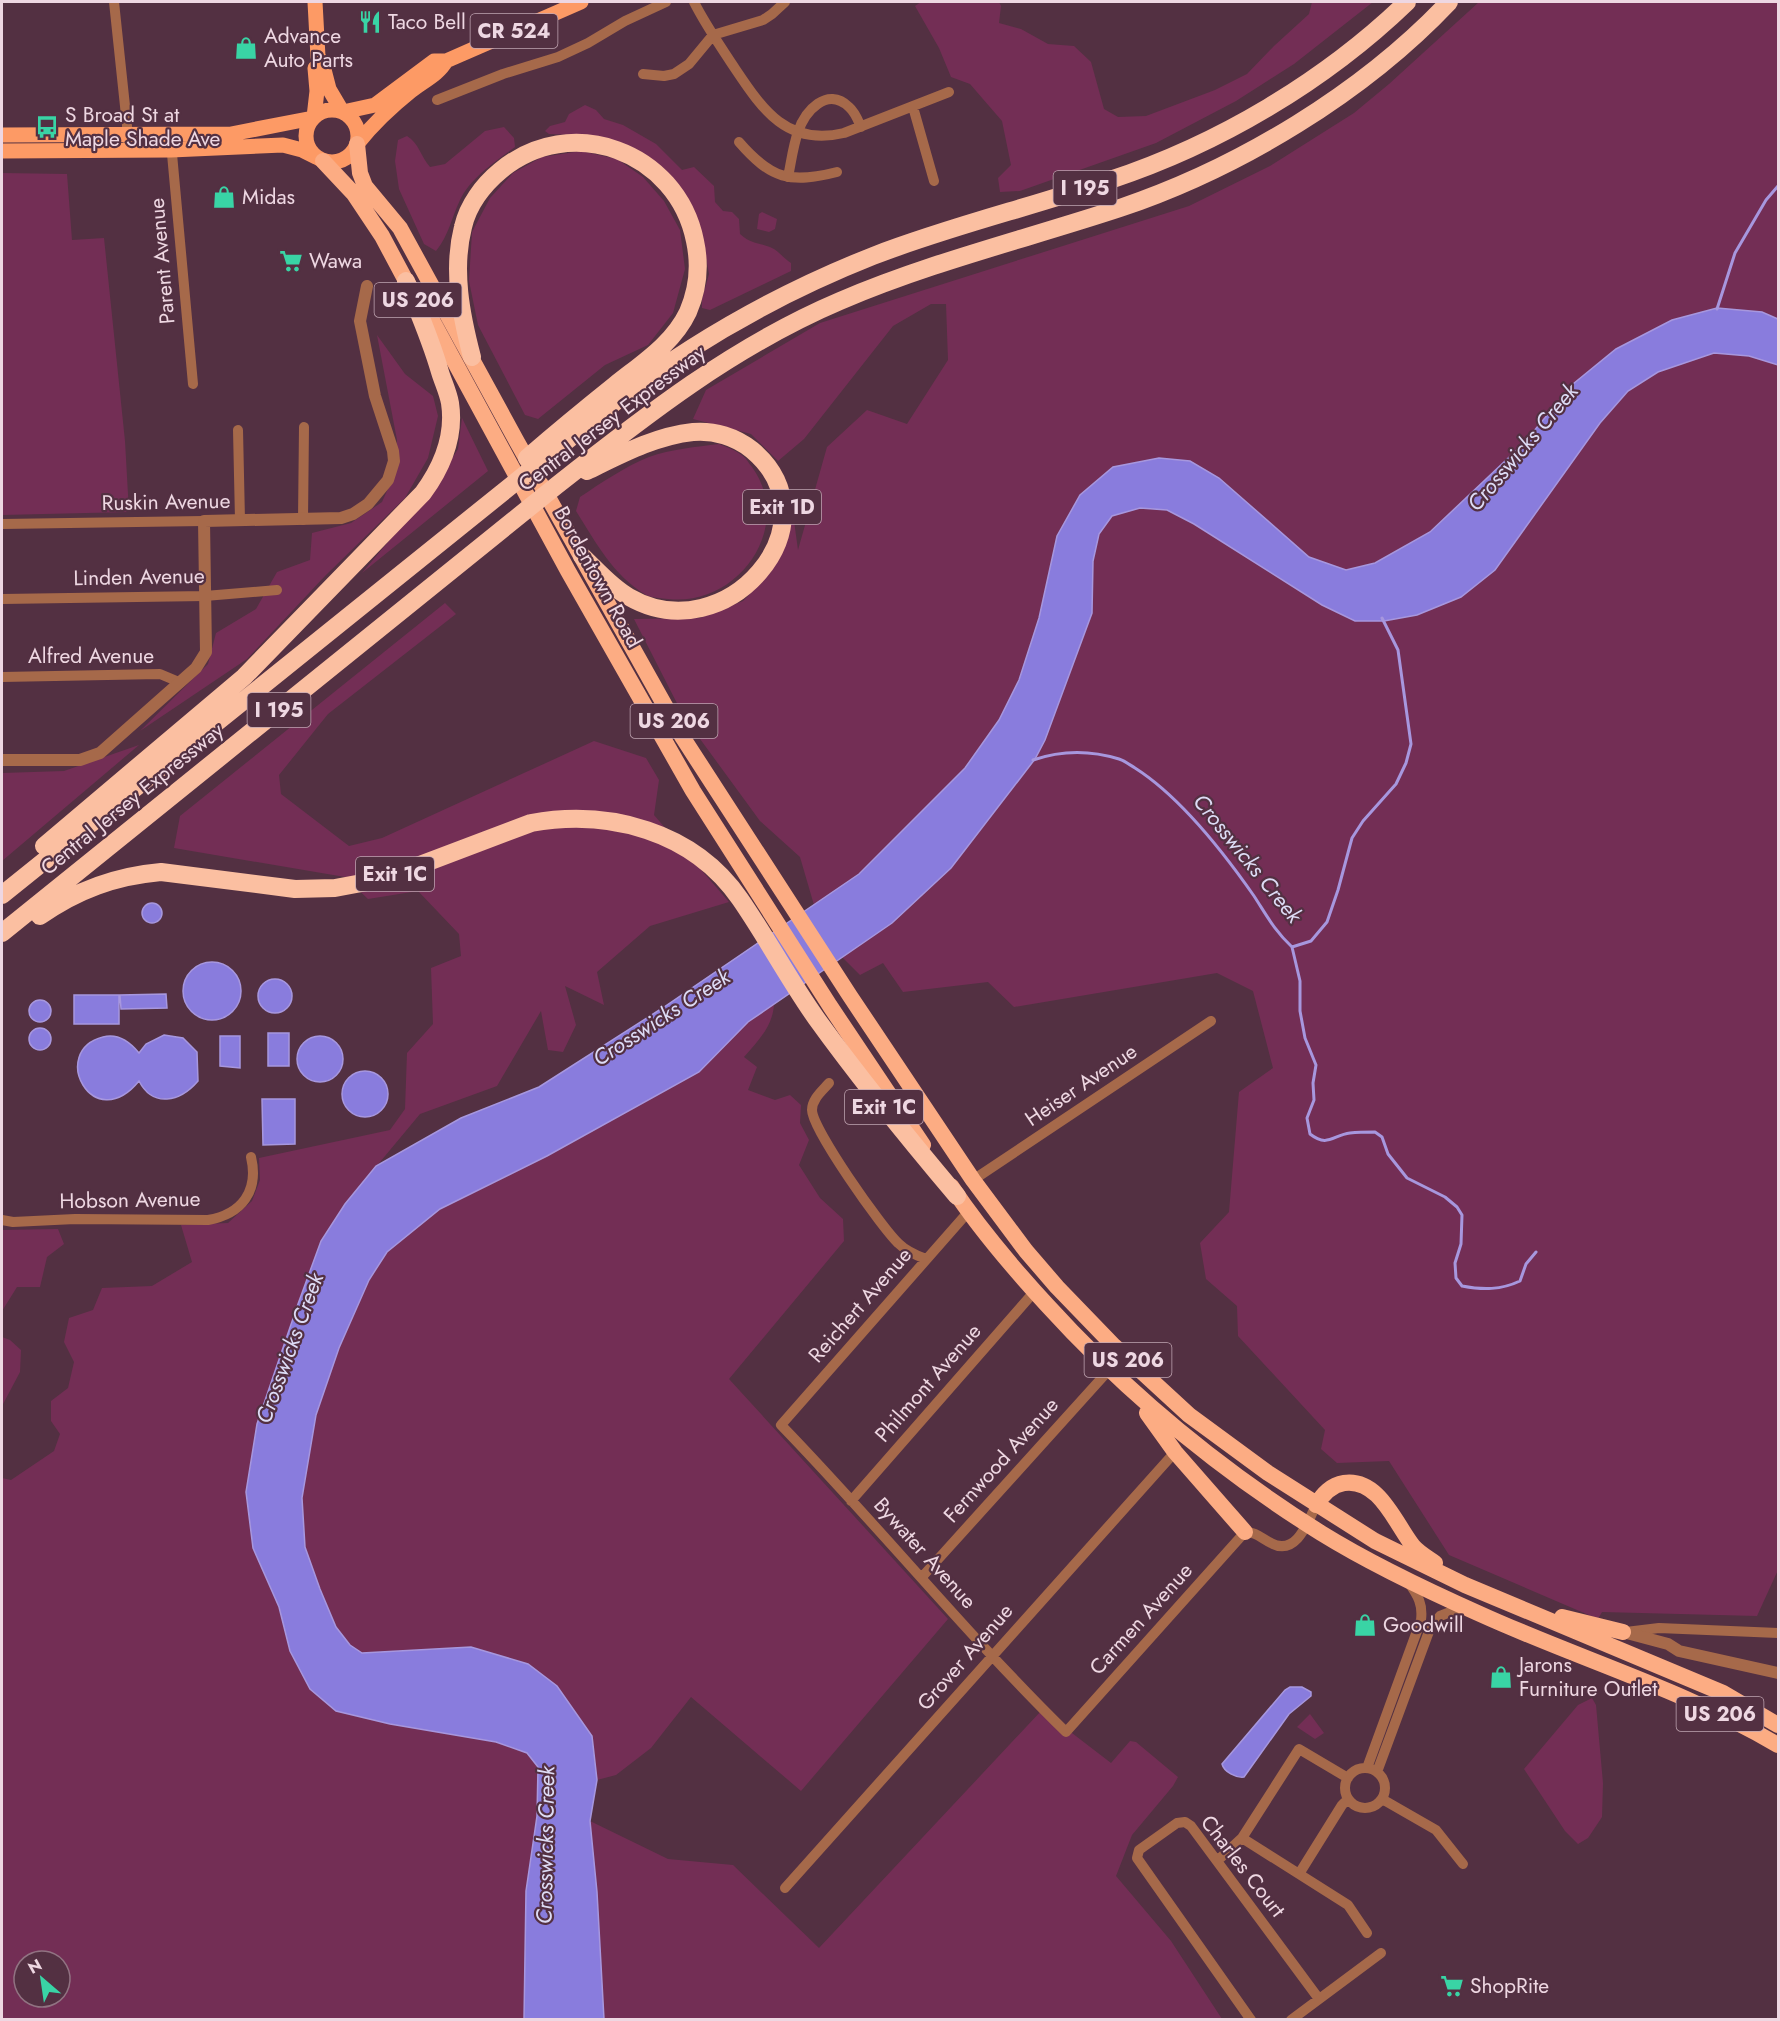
<svg xmlns="http://www.w3.org/2000/svg" width="1780" height="2021" viewBox="0 0 1780 2021" font-family="Jost,sans-serif">
	<rect width="100%" height="100%" fill="#533042"/>
	<path fill="#732e55" fill-rule="evenodd" d="M921,2H999L1001,6L999,23L1021,29L1048,44L1074,46L1091,62L1104,109L1118,117L1146,116L1215,90L1247,74L1274,46L1309,14L1312,2H1373L1294,64L1236,101L1156,143L1020,191L1000,192L998,178L1011,165L1002,121L970,84L951,77L939,48L915,6Z
		M1479,2H1778V319L1762,312L1573,384L1523,444L1430,532L1375,563L1346,570L1309,557L1219,478L1190,461L1057,536L1039,618L1019,680L999,720L965,768L859,874L814,905L800,857L760,821L684,717L634,619L700,618L743,601L771,572L786,535L791,499L798,550L827,447L867,410L907,424L948,360L946,304H931L893,326L804,439L778,461L751,434L693,419L706,390L820,323L1189,206L1270,166L1354,113L1389,84Z
		M585,105L596,110L604,119L623,125L656,144L682,170L694,167L714,186L715,202L723,211L732,212L739,219L740,234C752,245 759,242 772,248C779,251 784,259 791,263V271L710,310L702,308V299L709,274L702,236L662,169L631,147L595,136L549,134L545,131L550,126L565,122L569,114Z
		M504,127L514,138L515,147C496,161 470,178 460,200C451,219 449,235 436,251L424,244L399,189L395,161L398,140L407,136C419,143 421,157 430,167L445,164L485,131Z
		M581,151L617,159L643,177L664,201L680,230L685,269L673,313L648,345L605,365L538,419L525,415L478,325L469,281L472,232L490,198L513,173L542,157Z
		M2,173L67,174L72,240L104,238L125,441L129,512L2,515Z
		M762,212L777,219L775,229L769,232L757,229L759,214Z
		M377,335L405,374L433,396L438,416L428,458L405,498L325,576L247,659L140,731L208,664L216,633L256,609L277,572L310,560L312,533L351,523L382,502L396,471L397,440Z
		M1714,353L1749,356L1778,365V1570L1757,1616L1602,1612L1598,1619L1449,1555L1389,1461L1337,1463L1321,1449L1325,1430L1238,1336L1237,1306L1206,1279L1200,1243L1229,1212L1239,1092L1273,1068L1253,991L1217,973L1014,1007L988,982L903,992L883,963L860,975L842,957L892,923L951,868L1035,759L1045,740L1092,613L1093,561L1099,533L1112,516L1140,508L1167,510L1194,524L1322,605L1355,621H1384L1417,615L1461,597L1600,423L1628,391L1658,372Z
		M462,418L488,471L362,573L434,487L458,449Z
		M719,444C727,447 737,451 743,456C747,459 749,464 752,467C795,527 738,607 668,599C661,598 652,598 646,595C612,574 597,544 576,511L580,497C601,483 626,466 649,457C671,449 696,447 719,444Z
		M445,603L456,614L328,714L279,775L281,794L349,846L382,838L594,741L646,758L659,780L654,815L729,902L650,926L597,972L604,1005L565,986L576,1025L563,1052L548,1050L541,1011L497,1086L420,1114L345,1204L321,1241L298,1304L257,1424L246,1492L253,1548L279,1607L290,1651L336,1711L390,1724L496,1742L527,1753L538,1767L537,1816L526,1891L524,2019L2,2020V1478L11,1480L54,1451L60,1434L51,1421V1401L68,1388L74,1362L64,1342L69,1318L93,1310L102,1288L152,1286L192,1262L181,1225L228,1223L252,1201L260,1180L259,1158L390,1130L405,1109L407,1053L433,1024L431,968L461,956L459,934L418,891L368,899L345,877L174,848L180,816ZM24,1961H60V1997H24Z
		M139,745L2,861V773L64,771Z
		M774,1004C773,1026 758,1041 744,1057L757,1067L748,1090L775,1100L790,1095L801,1105L800,1123L809,1140L799,1165L820,1198L843,1219L844,1241L729,1379L948,1619L801,1791L691,1697L651,1748L616,1775L597,1780L592,1735L471,1647L362,1653L350,1645L336,1627L320,1589L305,1547L302,1498L316,1415L339,1348L369,1280L387,1252L440,1209L547,1156L699,1072L748,1022Z
		M58,1229L64,1244L47,1257L40,1287H17L2,1311V1230Z
		M2,1337L10,1340L21,1350L20,1372L2,1406Z
		M1592,1698L1596,1705L1603,1783L1602,1817L1588,1838L1578,1844L1565,1831L1524,1769L1578,1705Z
		M1042,1710L1111,1763L1130,1741L1136,1742L1178,1777L1173,1786L1132,1835L1116,1876L1171,1941L1222,2019H603L590,1821L668,1859L733,1865L819,1948Z
		M1310,1714L1324,1733L1315,1739L1297,1727Z"/>
	<path fill="#897cdd" stroke="#a797de" stroke-width="1.5" d="M1717,308L1762,312L1778,319V365L1749,356L1714,353L1658,372L1628,391L1600,423L1495,570L1461,597L1417,615L1384,621H1355L1322,605L1194,524L1167,510L1140,508L1112,516L1099,534L1093,561L1092,613L1045,740L1035,759L951,868L892,923L748,1022L699,1072L547,1156L440,1209L387,1252L369,1280L339,1348L316,1415L302,1498L305,1547L320,1589L336,1627L350,1645L362,1653L471,1647L528,1664L557,1686L592,1736L597,1780L590,1821L597,1892L604,2019H524L526,1891L537,1816L538,1767L527,1753L496,1742L390,1724L336,1711L310,1689L290,1651L279,1607L253,1548L246,1492L257,1424L298,1304L321,1241L345,1204L376,1166L461,1118L539,1087L664,1007L859,874L965,768L999,720L1019,680L1039,618L1057,536L1080,495L1113,467L1159,458L1190,461L1219,478L1309,557L1346,570L1375,563L1430,532L1523,444L1573,384L1616,349L1672,320Z
		M142 913a10 10 0 1 1 20 0a10 10 0 1 1-20 0Z
		M183 991a29 29 0 1 1 58 0a29 29 0 1 1-58 0Z
		M258 996a17 17 0 1 1 34 0a17 17 0 1 1-34 0Z
		M166,994L167,1008L121,1009L120,995Z
		M74,995H119V1024H74Z
		M29 1011a11 11 0 1 1 22 0a11 11 0 1 1-22 0Z
		M29 1039a11 11 0 1 1 22 0a11 11 0 1 1-22 0Z
		M268,1033H289V1066H268Z
		M164,1035L183,1038L197,1052L198,1081C180,1102 153,1108 139,1081C93,1137 48,1051 103,1037C118,1033 130,1042 139,1053L146,1044Z
		M220,1036H240V1068L220,1066Z
		M297 1059a23 23 0 1 1 46 0a23 23 0 1 1-46 0Z
		M342 1094a23 23 0 1 1 46 0a23 23 0 1 1-46 0Z
		M262,1099H295V1144L263,1145Z
		M1290,1687H1302L1311,1692V1696L1289,1714L1244,1777C1236,1778 1224,1772 1222,1764L1285,1690Z"/>
	<g fill="none" stroke-linecap="round" stroke-linejoin="round">
		<path stroke="#a797de" stroke-width="3" d="M1717,309L1735,253L1766,200L1778,186
			M1033,760C1062,750 1090,750 1119,759C1125,761 1130,765 1135,768C1179,796 1224,853 1254,896C1267,916 1274,930 1292,947
			M1292,947L1300,981V1011L1305,1038L1316,1065L1313,1083L1314,1100L1307,1118L1310,1134C1328,1148 1333,1135 1350,1133C1359,1132 1367,1132 1375,1132L1382,1137L1388,1154L1407,1178L1445,1197L1457,1207L1462,1215L1461,1244L1455,1263L1456,1278L1462,1286C1483,1290 1501,1290 1520,1281L1526,1264L1536,1252
			M1292,947L1311,941L1327,922L1338,890L1352,838L1363,821L1396,784L1406,763L1411,744L1398,650L1382,618"/>
		<path stroke="#a6694a" stroke-width="10" d="M114,2L127,125V140
			M694,2C705,24 719,44 732,64C761,107 785,147 844,133L949,92
			M643,74L664,76L674,74L689,64L713,35L763,20L772,14L785,2
			M437,100L503,74L558,57L588,43L625,21L666,2
			M913,107L934,181
			M739,142C771,179 790,184 837,172
			M171,143L193,384
			M788,177C791,163 793,146 798,132C805,111 827,86 849,107C855,112 858,120 861,127
			M238,430L240,520
			M303,520L304,427
			M2,524L204,521
			M2,599L205,596L277,590
			M2,677L160,674L179,682
			M829,1083C822,1091 812,1099 812,1110C812,1129 882,1228 898,1243C906,1251 915,1255 926,1259
			M973,1180L1211,1021
			M969,1211L781,1425C878,1525 966,1634 1066,1732L1245,1532C1256,1532 1261,1538 1271,1543C1296,1557 1308,1522 1316,1505
			M2,1220L13,1222L75,1219L208,1220C242,1214 259,1191 251,1157
			M851,1501L1034,1292
			M922,1577L1109,1370
			M1626,1632L1659,1628L1778,1633
			M1345 1788a20 20 0 1 1 40 0a20 20 0 1 1-40 0Z
			M1367,1768L1421,1620C1423,1604 1418,1596 1409,1583
			M1377,1772L1431,1626L1440,1616L1463,1607
			M1348,1778L1299,1749L1242,1838L1348,1905L1367,1933
			M1382,1799L1436,1830L1463,1864
			M1217,1861L1242,1838
			M1299,1874L1342,1805L1348,1799
			M785,1888L1175,1452
			M1251,2020L1137,1858L1139,1850L1177,1823L1185,1822L1191,1826L1319,1999
			M1291,2020L1381,1953"/>
		<path stroke="#a6694a" stroke-width="12" d="M2,760H80L100,753L196,668L206,652L204,521L341,518L353,514L368,504L388,480L394,461L393,451L375,396L360,321L367,286
			M1623,1632L1668,1644L1679,1651L1778,1673"/>
		<path stroke="#fd9a65" stroke-width="15" d="M315,2L318,57L322,62L329,89L342,111
			M306 136a26 26 0 1 1 52 0a26 26 0 1 1-52 0Z
			M343,112L375,105L434,61H446L581,2
			M314,117L317,91L315,68
			M2,135L231,134L313,118
			M357,144C373,124 391,107 411,91C423,81 438,75 446,61
			M2,151L171,150L283,145L302,150L316,157"/>
		<path stroke="#fcac83" stroke-width="16" d="M357,144L360,173L365,186L400,228L516,440L683,738L850,996L973,1180L1026,1251L1057,1287L1114,1346L1189,1415L1268,1473L1375,1541L1465,1585L1723,1693L1778,1725
			M323,161L354,194L382,236L406,281L433,322L568,571L693,791L830,1006L923,1145
			M951,1186C979,1228 1013,1268 1047,1305C1128,1394 1219,1469 1321,1533C1371,1564 1426,1590 1480,1614C1579,1659 1684,1690 1778,1745
			M1147,1413L1175,1452L1245,1532
			M1316,1505C1323,1494 1331,1485 1344,1483C1379,1478 1395,1523 1413,1546C1419,1553 1428,1558 1435,1563
			M1562,1617L1623,1632"/>
		<path stroke="#fbbfa1" stroke-width="18" d="M472,357C461,315 452,270 463,227C468,205 483,185 500,171C570,112 677,151 695,241C700,264 698,289 688,312C673,344 641,364 615,385C585,409 556,433 527,458
			M582,556C597,570 611,587 629,597C726,653 839,523 752,450C736,437 714,430 693,432C655,436 620,455 587,471
			M44,846L244,677L423,493C442,467 455,436 450,403C448,392 443,382 440,372C431,340 418,311 406,281
			M2,895L620,398C698,339 782,292 873,256C950,226 1032,207 1110,180C1219,144 1325,81 1407,2
			M40,916C77,890 115,876 161,872L295,889L335,888L383,879L531,823C609,809 693,831 740,899C767,938 789,980 816,1018C860,1079 908,1138 957,1196
			M2,933L556,486C646,415 734,346 840,301C931,262 1026,239 1120,208C1239,168 1363,93 1449,2"/>
	</g>
	<defs>
		<g id="restaurant-bare" transform="scale(1.8)"><path d="M-5-6h1v4h1v-4h1v4h1v-4h1v5L-1.5 .5V6h-2V.5L-5-1ZM5-6V6H3V1.5H1.5Q1.5-4 5-6Z" fill="#39d4a5" stroke="#533042" stroke-width="2.5" paint-order="stroke"/></g>
		<g id="shop-bare" transform="scale(1.8)"><path d="M-5-2.5h2.3a2.7 3.5 0 0 1 5.4 0H5L5.5 6h-11ZM-1.5-2.5h3a1.5 2.3 0 0 0-3 0Z" fill="#39d4a5" stroke="#533042" stroke-width="2.5" paint-order="stroke"/></g>
		<g id="bus-bare" transform="scale(1.8)"><path d="M-5-6H5V4H4V6H2V4H-2V6H-4V4H-5ZM-3.5-4V0h7V-4ZM-3.5 1.2v1.5H-2V1.2ZM2 1.2v1.5H3.5V1.2Z" fill="#39d4a5" stroke="#533042" stroke-width="2.5" paint-order="stroke"/></g>
		<g id="supermarket-bare" transform="scale(1.8)"><path d="M-6-5.5h2.5l.6 2H6L4.5 2H-2.5L-4.4-4H-6ZM-1.5 3.2a1.3 1.3 0 1 0 .1 0ZM3 3.2a1.3 1.3 0 1 0 .1 0Z" fill="#39d4a5" stroke="#533042" stroke-width="2.5" paint-order="stroke"/></g>
	</defs>
	<g fill-rule="evenodd">
		<use href="#restaurant-bare" x="370" y="22"/>
		<use href="#shop-bare" x="246" y="48"/>
		<use href="#bus-bare" x="47" y="127"/>
		<use href="#shop-bare" x="224" y="197"/>
		<use href="#supermarket-bare" x="291" y="261"/>
		<use href="#shop-bare" x="1365" y="1625"/>
		<use href="#shop-bare" x="1501" y="1677"/>
		<use href="#supermarket-bare" x="1452" y="1986"/>
	</g>
	<g text-anchor="middle" stroke-width="4.5" stroke-linejoin="round" paint-order="stroke">
		<g fill="#533042" stroke="#c0a5b2" stroke-width="1.5">
			<rect x="470.5" y="14" width="87" height="34" rx="4.5"/>
			<rect x="1053.5" y="171" width="63" height="34" rx="4.5"/>
			<rect x="374.5" y="283" width="87" height="34" rx="4.5"/>
			<rect x="743" y="490" width="78" height="34" rx="4.5"/>
			<rect x="247.5" y="693" width="63" height="34" rx="4.5"/>
			<rect x="630.5" y="704" width="87" height="34" rx="4.5"/>
			<rect x="356" y="857" width="78" height="34" rx="4.5"/>
			<rect x="845" y="1090" width="78" height="34" rx="4.5"/>
			<rect x="1084.5" y="1343" width="87" height="34" rx="4.5"/>
			<rect x="1676.5" y="1697" width="87" height="34" rx="4.5"/>
		</g>
		<g font-size="20" font-weight="bold" fill="#eed7e2">
			<text x="514" y="38">CR 524</text>
			<text x="1085" y="195">I 195</text>
			<text x="418" y="307">US 206</text>
			<text x="782" y="514">Exit 1D</text>
			<text x="279" y="717">I 195</text>
			<text x="674" y="728">US 206</text>
			<text x="395" y="881">Exit 1C</text>
			<text x="884" y="1114">Exit 1C</text>
			<text x="1128" y="1367">US 206</text>
			<text x="1720" y="1721">US 206</text>
		</g>
		<g font-size="21" fill="#eed7e2" stroke="#533042" text-anchor="start">
			<text x="388" y="29">Taco Bell</text>
			<text x="264" y="43">Advance<tspan x="264" dy="24">Auto Parts</tspan></text>
			<text x="65" y="122">S Broad St at<tspan x="65" dy="24">Maple Shade Ave</tspan></text>
			<text x="242" y="204">Midas</text>
			<text x="309" y="268">Wawa</text>
			<text x="1383" y="1632">Goodwill</text>
			<text x="1519" y="1672">Jarons<tspan x="1519" dy="24">Furniture Outlet</tspan></text>
			<text x="1470" y="1993">ShopRite</text>
		</g>
		<g font-size="21" fill="#eed7e2" stroke="#533042">
			<text transform="translate(162 261) rotate(-95)" y="7">Parent Avenue</text>
			<text transform="translate(612 418) rotate(-37)" y="7">Central Jersey Expressway</text>
			<text transform="translate(166 502) rotate(-1)" y="7">Ruskin Avenue</text>
			<text transform="translate(139 577) rotate(-1)" y="7">Linden Avenue</text>
			<text transform="translate(598 577) rotate(61)" y="7">Bordentown Road</text>
			<text x="91" y="663">Alfred Avenue</text>
			<text transform="translate(132 799) rotate(-39)" y="7">Central Jersey Expressway</text>
			<text transform="translate(1081 1085) rotate(-34)" y="7">Heiser Avenue</text>
			<text transform="translate(130 1200) rotate(-1)" y="7">Hobson Avenue</text>
			<text transform="translate(860 1305) rotate(-49)" y="7">Reichert Avenue</text>
			<text transform="translate(928 1383) rotate(-49)" y="7">Philmont Avenue</text>
			<text transform="translate(1001 1460) rotate(-48)" y="7">Fernwood Avenue</text>
			<text transform="translate(925 1553) rotate(48)" y="7">Bywater Avenue</text>
			<text transform="translate(1141 1619) rotate(-48)" y="7">Carmen Avenue</text>
			<text transform="translate(965 1657) rotate(-49)" y="7">Grover Avenue</text>
			<text transform="translate(1243 1866) rotate(52)" y="7">Charles Court</text>
		</g>
		<g font-size="22" font-style="italic" fill="#dddcf5" stroke="#533042">
			<text transform="translate(1522 447) rotate(-50)" y="8">Crosswicks Creek</text>
			<text transform="translate(1248 858) rotate(51)" y="8">Crosswicks Creek</text>
			<text transform="translate(661 1017) rotate(-33)" y="8">Crosswicks Creek</text>
			<text transform="translate(289 1348) rotate(-70)" y="8">Crosswicks Creek</text>
			<text transform="translate(545 1845) rotate(-89)" y="8">Crosswicks Creek</text>
		</g>
	</g>
	<rect width="1780" height="2021" fill="none" stroke="#eed7e2" stroke-width="6"/>
	<g transform="translate(42 1979) rotate(331)"><circle r="28" fill="#533042" stroke="#917382" stroke-width="1.5"/>
	<path d="M0-4.5L10 22L0 15L-10 22Z" fill="#39d4a5"/>
	<text y="-9" font-size="16" font-weight="bold" text-anchor="middle" fill="#eed7e2">N</text>
	</g>
</svg>
